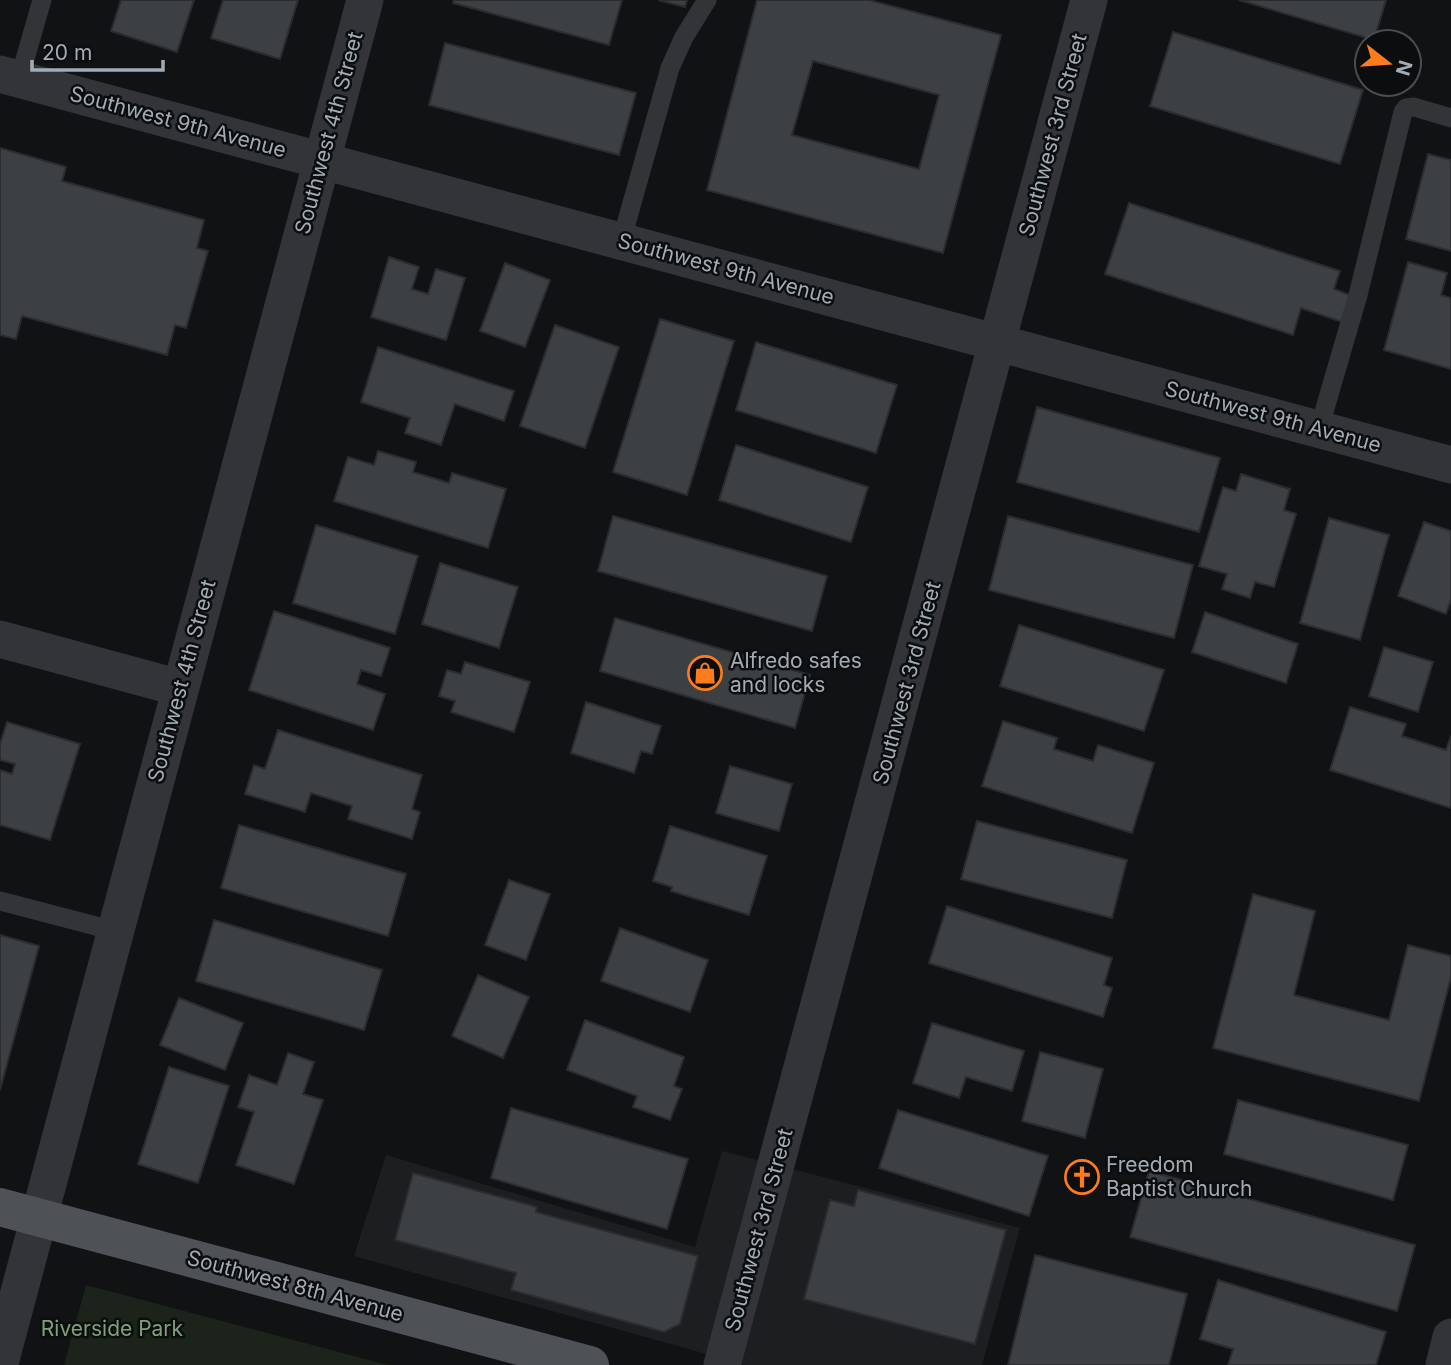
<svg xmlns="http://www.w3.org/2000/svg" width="1451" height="1365" viewBox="0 0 1451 1365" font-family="Inter,sans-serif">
	<rect width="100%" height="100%" fill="#111213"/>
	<path fill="#1d1e20" d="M722,1151L1020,1228L982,1365H746L354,1256L386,1155L695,1247Z"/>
	<path fill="#1c231b" d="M86,1285L388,1365H64Z"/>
	<path fill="#3d4043" stroke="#2b2c2f" stroke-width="2" fill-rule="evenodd" d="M121,0H194L177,52L111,31Z
		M223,0H298L280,59L211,38Z
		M454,0H622L609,45L453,3Z
		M658,0H687L685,7Z
		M757,0H869L1001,35L943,253L707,190ZM813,61L939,95L919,169L792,135Z
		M1239,0H1386L1374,40Z
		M1173,32L1363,90L1340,164L1150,106Z
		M445,43L636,93L619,155L429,105Z
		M0,148L66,167L62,181L204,220L197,248L208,251L186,328L175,325L167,355L22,316L16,339L0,335Z
		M1428,154L1451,160V251L1406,239Z
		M1129,203L1340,271L1334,289L1350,295L1342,322L1301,308L1293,335L1105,274Z
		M389,257L419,267L412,289L428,294L436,269L465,278L446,340L371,317Z
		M1408,262L1447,273L1441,295L1451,298V369L1384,350Z
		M505,263L550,280L525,347L480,331Z
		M660,319L734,341L687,495L613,472Z
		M555,325L619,347L585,448L520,426Z
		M756,342L897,385L876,453L736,410Z
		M378,347L514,391L504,421L455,404L441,445L405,433L410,418L361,402Z
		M1037,407L1220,458L1199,532L1017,482Z
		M736,445L868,487L851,542L719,500Z
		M378,451L416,462L413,472L449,483L452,473L506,489L488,548L334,501L348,457L374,465Z
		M1241,474L1290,489L1284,510L1296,514L1274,587L1255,582L1250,598L1222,589L1227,574L1199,566L1223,487L1236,491Z
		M613,516L827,576L812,631L598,571Z
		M1008,516L1193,565L1174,638L989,590Z
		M1329,518L1389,535L1360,640L1300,623Z
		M1424,522L1451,531V600L1446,614L1398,596Z
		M316,525L418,556L395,634L293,603Z
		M440,563L518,587L499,648L422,624Z
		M274,611L390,648L381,676L361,670L357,684L385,694L373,730L249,690Z
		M1205,612L1298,644L1286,683L1192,652Z
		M615,618L810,675L795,728L600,671Z
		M1019,625L1164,670L1144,731L1000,686Z
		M1384,647L1433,662L1418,712L1369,696Z
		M465,662L530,682L514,732L451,712L455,701L439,696L447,670L461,674Z
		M586,702L661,726L652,754L641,751L634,773L571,753Z
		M1350,707L1406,724L1402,736L1446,750L1451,736V808L1330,770Z
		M1003,721L1057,738L1054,749L1093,761L1098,745L1154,763L1132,833L982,786Z
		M7,722L80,744L50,840L0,825V770L12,774L15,764L0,760V744Z
		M278,730L422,775L412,809L420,812L412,839L348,819L352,806L311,793L305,812L245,794L254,765L265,769Z
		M730,766L792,784L779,831L716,813Z
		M977,821L1127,860L1112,918L961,879Z
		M239,825L406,874L388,936L221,888Z
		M670,826L767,856L749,915L671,891L672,887L653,881Z
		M509,880L550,894L526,960L485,945Z
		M1253,894L1315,911L1294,995L1389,1020L1408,945L1451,956V977L1419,1101L1213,1048Z
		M947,906L1112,958L1104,985L1112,988L1103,1017L929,963Z
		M214,920L382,970L364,1030L196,981Z
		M620,928L708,960L690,1012L601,981Z
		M0,935L39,946L0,1090Z
		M478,975L529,997L503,1058L452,1036Z
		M179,998L243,1023L225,1070L160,1045Z
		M585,1020L684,1057L674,1086L682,1089L670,1120L633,1107L637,1096L567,1070Z
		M932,1023L1024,1051L1012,1091L966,1077L959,1098L913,1083Z
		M1040,1052L1103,1069L1085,1138L1022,1121Z
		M288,1053L314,1062L303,1094L323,1100L294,1184L236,1165L254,1112L238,1107L249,1075L277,1085Z
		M169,1067L229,1086L198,1183L138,1164Z
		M1238,1100L1408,1145L1393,1200L1224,1154Z
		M511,1108L688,1159L667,1229L491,1178Z
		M898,1110L1048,1156L1029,1216L879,1168Z
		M1149,1171L1415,1245L1397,1311L1130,1237Z
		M413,1173L537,1207L536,1212L698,1256L680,1324L664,1332L511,1290L516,1273L395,1240Z
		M858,1190L1006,1230L975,1344L804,1299L830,1200L854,1206Z
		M1035,1255L1187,1294L1169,1365H1008Z
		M1218,1280L1386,1332L1376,1365H1228L1233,1349L1200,1339Z"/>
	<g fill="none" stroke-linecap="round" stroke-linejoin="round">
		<path stroke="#323438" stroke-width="19" d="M19,80L42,0
			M621,242L670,68L684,37L707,0
			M1319,429L1358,295L1403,112L1406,108L1414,107L1451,118
			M0,901L115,931"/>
		<path stroke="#323438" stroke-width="37" d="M0,74L1451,465
			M0,639L180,688
			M0,1363L365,0
			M722,1365L1089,0
			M1444,1365L1451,1337"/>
		<path stroke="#4e5257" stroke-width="38" d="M0,1207L590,1365"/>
	</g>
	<defs>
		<g id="shop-ring" transform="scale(1.75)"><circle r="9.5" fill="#0c0d0e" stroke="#ff7c1d" stroke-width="1.5"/><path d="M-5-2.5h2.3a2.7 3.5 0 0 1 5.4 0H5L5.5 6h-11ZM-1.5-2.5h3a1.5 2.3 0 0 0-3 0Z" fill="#ff7c1d"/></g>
		<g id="church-ring" transform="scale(1.75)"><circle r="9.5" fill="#0c0d0e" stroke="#ff7c1d" stroke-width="1.5"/><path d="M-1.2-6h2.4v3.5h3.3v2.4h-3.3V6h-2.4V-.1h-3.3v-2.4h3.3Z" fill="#ff7c1d"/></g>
	</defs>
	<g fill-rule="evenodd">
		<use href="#shop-ring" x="705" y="673"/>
		<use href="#church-ring" x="1082" y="1177"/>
	</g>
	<g text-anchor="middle" stroke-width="5" stroke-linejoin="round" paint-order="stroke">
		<g font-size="21" fill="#a1acb5" stroke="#0c0d0e">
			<text transform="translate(178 122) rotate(15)" y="7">Southwest 9th Avenue</text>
			<text transform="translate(329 133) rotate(-75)" y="7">Southwest 4th Street</text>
			<text transform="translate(1053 135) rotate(-75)" y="7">Southwest 3rd Street</text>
			<text transform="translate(726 269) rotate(15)" y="7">Southwest 9th Avenue</text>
			<text transform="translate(1273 417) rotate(15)" y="7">Southwest 9th Avenue</text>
			<text transform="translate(182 681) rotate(-75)" y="7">Southwest 4th Street</text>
			<text transform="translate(907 683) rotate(-75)" y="7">Southwest 3rd Street</text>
			<text transform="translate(759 1230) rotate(-75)" y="7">Southwest 3rd Street</text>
			<text transform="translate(295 1286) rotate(15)" y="7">Southwest 8th Avenue</text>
		</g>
		<g font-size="21" fill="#a1acb5" stroke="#0c0d0e" text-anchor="start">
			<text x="730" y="668">Alfredo safes<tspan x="730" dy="24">and locks</tspan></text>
			<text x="1106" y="1172">Freedom<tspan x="1106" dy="24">Baptist Church</tspan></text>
		</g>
		<g font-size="21" fill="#7ea177" stroke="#0c0d0e">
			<text x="112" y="1336">Riverside Park</text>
		</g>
	</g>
	<g transform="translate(1388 63) rotate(107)"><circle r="33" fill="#0c0d0e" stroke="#484d51" stroke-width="2"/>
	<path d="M0-5L12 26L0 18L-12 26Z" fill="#ff7c1d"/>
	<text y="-10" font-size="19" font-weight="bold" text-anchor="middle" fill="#a1acb5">N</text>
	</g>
	<path d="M32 60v10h131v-10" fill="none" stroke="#a1acb5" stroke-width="3.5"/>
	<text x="42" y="60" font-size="21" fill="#a1acb5" stroke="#0c0d0e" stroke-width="5" paint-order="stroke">20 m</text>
</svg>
